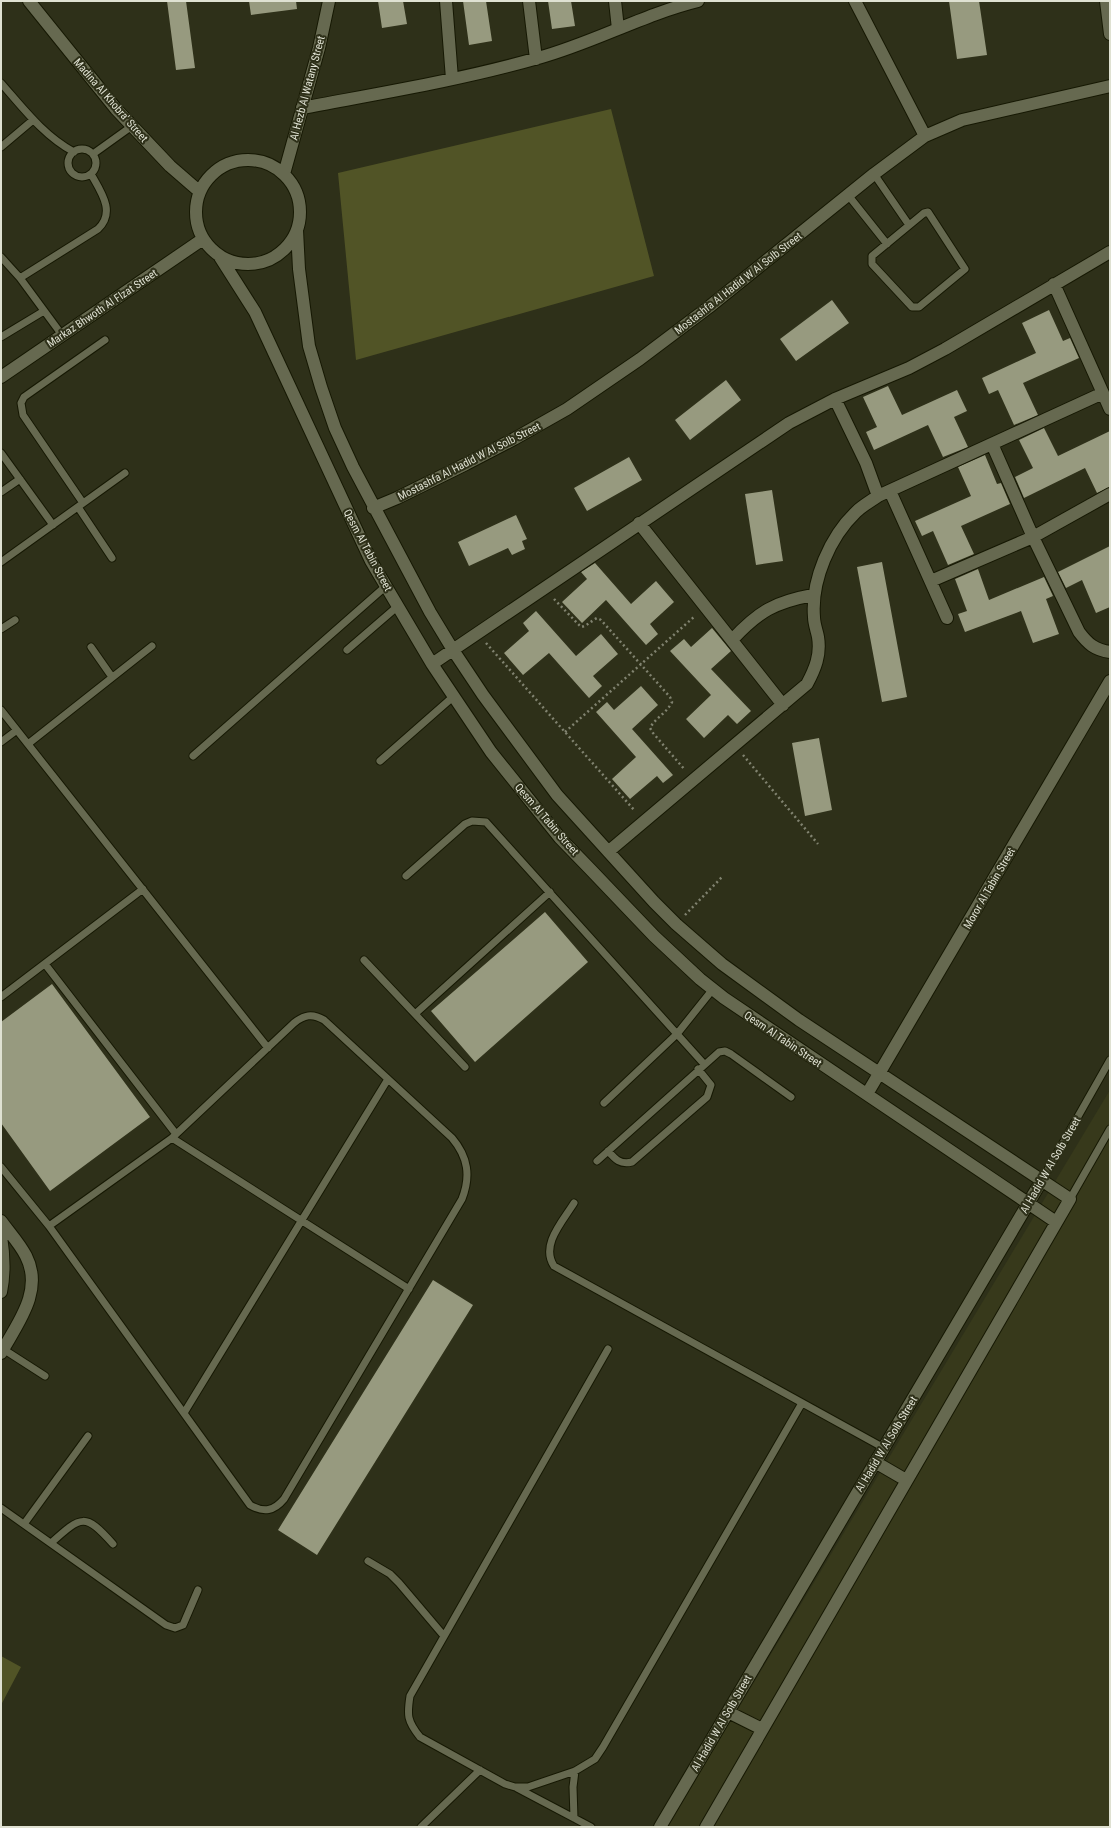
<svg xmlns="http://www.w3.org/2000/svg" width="1111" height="1828" viewBox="0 0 1111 1828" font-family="'Roboto Condensed',sans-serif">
	<rect width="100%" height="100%" fill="#2e3019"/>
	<path fill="#37391b" d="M1110,1090V1827H667Z"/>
	<path fill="#515426" d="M611,109L654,276L356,360L338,173Z
		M1,1656L21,1667L1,1705Z"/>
	<path fill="#979a7f" d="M167,1H186L195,68L176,70Z
		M249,1H296L297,9L251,15Z
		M378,1H403L407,24L382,28Z
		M463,1H486L492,41L469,45Z
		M548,1H571L575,26L552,29Z
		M949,1H979L987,55L957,59Z
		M832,300L849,323L796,361L780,339Z
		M1049,310L1063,341L1070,338L1079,358L1023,383L1038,415L1014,425L998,390L989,394L982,378L1036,353L1022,323Z
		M726,380L741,400L690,440L675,420Z
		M888,386L902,415L957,390L967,411L954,417L968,447L943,457L928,425L874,450L866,432L877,427L863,397Z
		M1044,428L1058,456L1110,431V487L1097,493L1085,468L1024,498L1015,477L1033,468L1019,440Z
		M985,455L997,484L1001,483L1010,504L961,526L974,554L948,565L933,531L922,536L915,521L971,496L958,467Z
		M629,457L642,480L587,511L574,488Z
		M772,490L783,561L756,565L745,494Z
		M516,515L527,539L522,541L525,549L512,555L508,548L469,566L458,542Z
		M1110,546V607L1096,613L1082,580L1066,588L1058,572Z
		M882,562L907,697L882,702L857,567Z
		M595,563L631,604L656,581L674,602L650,624L658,634L646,645L606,600L582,623L562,602L587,579L581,572Z
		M978,569L989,600L1044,577L1053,596L1046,599L1059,634L1033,643L1021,611L965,632L958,614L967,611L955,579Z
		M536,611L576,656L601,634L618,654L593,676L602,686L589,698L549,653L523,675L504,653L529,631L523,623Z
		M712,628L731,651L711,669L751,711L737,724L728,715L704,738L686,719L711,695L670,651L684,639L691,647Z
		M641,686L658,705L632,729L673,775L663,783L657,776L630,799L612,779L636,757L596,712L607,702L614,710Z
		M819,738L832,810L805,816L792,743Z
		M545,912L588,962L475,1062L431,1011Z
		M52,984L150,1117L50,1191L1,1123V1022Z
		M433,1280L473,1305L317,1555L278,1530Z"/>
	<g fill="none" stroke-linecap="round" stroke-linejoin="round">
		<g stroke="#161803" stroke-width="9">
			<path id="service" d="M1,83C23,108 44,136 74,152
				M1,147L33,120
				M68 163a14 14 0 1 1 28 0a14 14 0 1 1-28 0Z
				M93,154L132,126
				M874,174L909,225
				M848,195L887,244
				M928,212L965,269L919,307H912L872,264V256L924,213Z
				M1,257L20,278L62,335
				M20,278L98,229C116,212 101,192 91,174
				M1,337L44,311
				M1,453L53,525
				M1,492L20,479
				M83,503L23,415L21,403L24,397L105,340
				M78,507L112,558
				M1,562L125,473
				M1,629L15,620
				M91,647L112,677
				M347,650L398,606
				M1,710L268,1048
				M1,742L17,730
				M28,744L152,646
				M193,756L386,586
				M380,761L454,696
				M406,876L465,824L472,821L486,822L704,1064
				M364,960L465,1067
				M45,964L176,1134
				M1,997L143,889
				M415,1014L550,892
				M604,1103L677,1034L713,989
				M172,1138L409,1289
				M608,1151C615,1159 620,1165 632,1162L707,1097L711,1085L698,1069
				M597,1161L719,1052L725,1051L731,1054L791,1097
				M1,1167L49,1226L250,1505C264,1513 274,1511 284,1499L462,1199C471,1176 468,1157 452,1138L324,1020C312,1013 304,1015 294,1023L172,1138L49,1226
				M1042,1180L1110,1060
				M1070,1199L1110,1129
				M574,1203C563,1221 540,1245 554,1266L884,1448
				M3,1349L45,1376
				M608,1349L410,1696C407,1715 407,1721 420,1737L505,1784L515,1787H528L575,1771L595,1759L603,1747L802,1403
				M184,1413L388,1079
				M1,1508L166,1625L175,1628L183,1625L198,1590
				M24,1524L88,1436
				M51,1543C82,1515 85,1513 113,1544
				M368,1561L390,1574L399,1583L444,1636
				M517,1788L591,1827
				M574,1818L573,1787L575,1771
				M421,1827L480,1770"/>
		</g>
		<g stroke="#161803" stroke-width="14">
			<path id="minor" d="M29,1L116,109L170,166L200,192
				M446,1L452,79
				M529,1L536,59
				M615,1L618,29
				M855,1L925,136
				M1106,1L1110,34
				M302,108C381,93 461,80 538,58C593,43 642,15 698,1
				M196 212a52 52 0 1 1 104 0a52 52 0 1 1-104 0Z
				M284,174L319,48L329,1
				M297,230L299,269L309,346L321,387L335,428L353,467L430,612L453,650L483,695L557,795L654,902L676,924L722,964L799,1020L1070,1199L706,1827
				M220,257L255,312L371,561L432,664L491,752L560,838L591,870L654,936L700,979L724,998L1056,1222
				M1054,284L1110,409
				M1,377L203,239
				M835,399L866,463L878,496
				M992,444L1033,537L1079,632C1088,644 1095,650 1110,652
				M890,491L947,618
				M373,508L397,498L466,464L514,439L567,409L640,359L709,307L874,174L925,136L962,120L1110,86
				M639,523L783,705
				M931,581L1033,537L1110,494
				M732,640C759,611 775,602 813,595
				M432,664L789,423L835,399L909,368L945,349L1110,252
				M609,851L807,684C815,669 821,655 818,637C817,631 814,624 814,617C811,580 830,537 856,512C862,506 871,501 878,496L1103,393
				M867,1094L1110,681
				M1,1221C9,1232 20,1244 26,1256C44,1291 17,1324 1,1353
				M1,1236C4,1255 5,1273 1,1292
				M875,1462L906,1480
				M728,1712L762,1729
				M660,1827L1042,1180"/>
		</g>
		<path stroke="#818370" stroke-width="2.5" stroke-dasharray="2 3" stroke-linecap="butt" d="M554,599L581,627C587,626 591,621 597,618L601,620L670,697L672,702C667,713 656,717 650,728L653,733L685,770
			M486,643L635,811
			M565,732L695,616
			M743,755L818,844
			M685,915L722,877"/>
		<use href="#service" stroke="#666950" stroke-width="7"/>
		<use href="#minor" stroke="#666950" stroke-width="12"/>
	</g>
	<g text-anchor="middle" stroke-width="4" stroke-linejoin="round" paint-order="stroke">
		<g font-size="11" fill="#dfe1d2" stroke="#2e3019">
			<text transform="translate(307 88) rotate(-75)" y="4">Al Hezb Al Watany Street</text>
			<text transform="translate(111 100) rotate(49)" y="4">Madina Al Khobra' Street</text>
			<text transform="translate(738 283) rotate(-38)" y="4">Mostashfa Al Hadid W Al Solb Street</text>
			<text transform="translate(102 308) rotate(-34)" y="4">Markaz Bhwoth Al Flzat Street</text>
			<text transform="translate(469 461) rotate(-27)" y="4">Mostashfa Al Hadid W Al Solb Street</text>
			<text transform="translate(368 550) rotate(62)" y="4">Qesm Al Tabin Street</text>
			<text transform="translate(547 819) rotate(49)" y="4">Qesm Al Tabin Street</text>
			<text transform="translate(989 888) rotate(-60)" y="4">Moror Al Tabin Street</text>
			<text transform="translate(783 1039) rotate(34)" y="4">Qesm Al Tabin Street</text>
			<text transform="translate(1050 1165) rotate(-60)" y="4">Al Hadid W Al Solb Street</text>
			<text transform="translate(886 1444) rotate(-59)" y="4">Al Hadid W Al Solb Street</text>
			<text transform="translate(721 1723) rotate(-60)" y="4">Al Hadid W Al Solb Street</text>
		</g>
	</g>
	<rect width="1111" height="1828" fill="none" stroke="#dfe1d2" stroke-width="4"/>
</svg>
